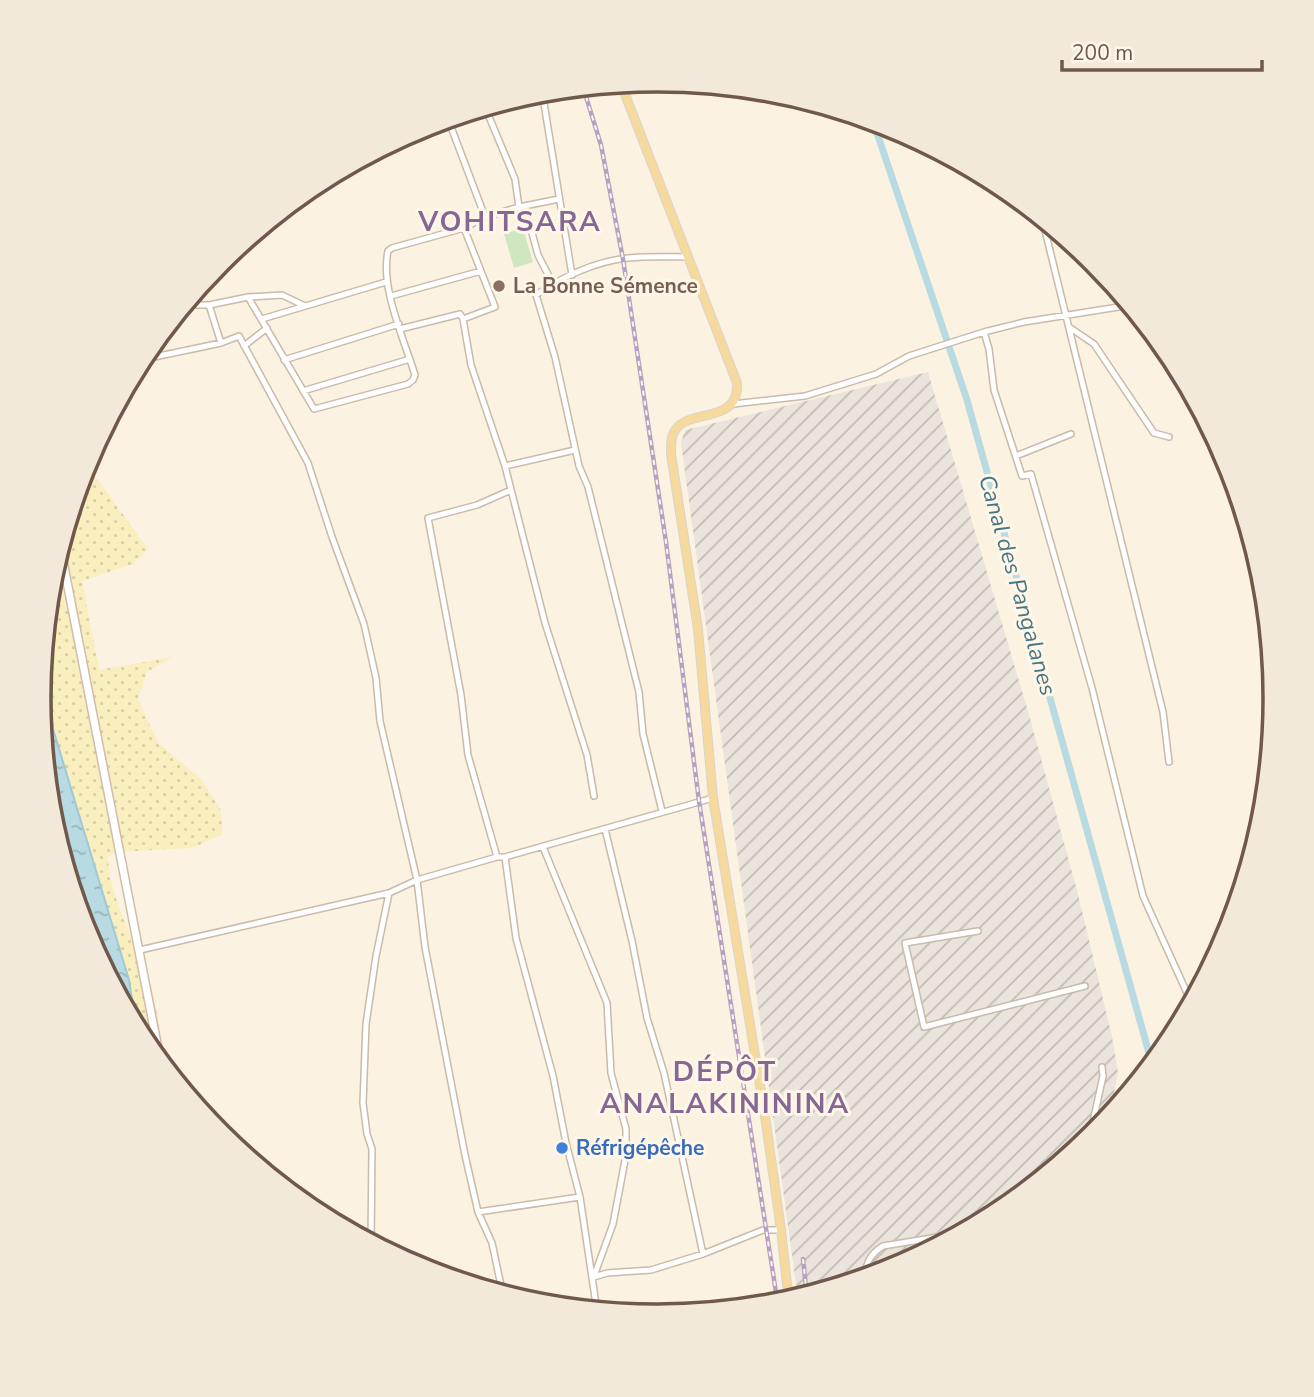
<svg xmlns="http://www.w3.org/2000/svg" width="1314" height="1397" viewBox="0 0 1314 1397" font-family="'Nunito Sans',sans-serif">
	<defs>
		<pattern id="industrial-furrows" width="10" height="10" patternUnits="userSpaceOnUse" patternTransform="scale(1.75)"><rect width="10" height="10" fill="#eae4dd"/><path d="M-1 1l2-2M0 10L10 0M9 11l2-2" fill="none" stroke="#c2bcb5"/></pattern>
		<pattern id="sand-dots" width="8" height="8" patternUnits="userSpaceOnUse" patternTransform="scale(1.75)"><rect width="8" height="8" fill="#f9eebe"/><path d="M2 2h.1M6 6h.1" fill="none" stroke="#d9cea5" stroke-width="1.8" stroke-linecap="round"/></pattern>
		<pattern id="water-ripples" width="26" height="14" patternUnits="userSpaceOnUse" patternTransform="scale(1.75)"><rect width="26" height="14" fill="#b8dae3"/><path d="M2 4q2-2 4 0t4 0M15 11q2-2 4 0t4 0" fill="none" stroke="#9ab4ba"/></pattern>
	</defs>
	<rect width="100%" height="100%" fill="#fbf2e2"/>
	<path fill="url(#industrial-furrows)" d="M928,372L1031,722L1079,898L1112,1037L1118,1073L1109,1118L1094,1136L1000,1213L893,1270L798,1299L681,443L685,430Z"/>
	<path fill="#cfe7c1" d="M523,228L533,262L514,268L504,234Z"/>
	<path fill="url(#sand-dots)" d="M85,462L148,549L133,564L82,581L99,670L173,657L147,672L138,699L158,743L202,780L220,809L223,834L192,848L116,852L108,857C109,899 135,938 148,977C158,1007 161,1038 165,1069L137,1032L129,980L40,686L50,577Z"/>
	<path fill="url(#water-ripples)" stroke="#9fc9d4" stroke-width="2" d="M40,686L129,980L137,1032L85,935L50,819L39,699Z"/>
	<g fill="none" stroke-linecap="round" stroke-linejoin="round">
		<path stroke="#b8dae3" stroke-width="7" d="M873,121L967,400L1149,1053L1148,1071"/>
		<g stroke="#cabaa9" stroke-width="8">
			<path id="minor" d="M542,91L572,275
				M485,107L515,179L519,207L559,199
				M448,119L485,217
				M1042,218L1163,712L1169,762
				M194,292L195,305H209L221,343L239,336L308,463L332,537L364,624L376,678L380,721L417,880L389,893L376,956L366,1024L363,1103L367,1134L372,1149L371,1243
				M391,296L481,271
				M248,297L314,409L408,384L413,380L415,375C404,339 380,288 388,251L392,248L464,228L485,217L519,207L528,218L538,255L553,284
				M209,305L248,297L282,295L305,306
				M262,319L386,282
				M463,319L495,307L464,228
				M1069,327L1094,344L1154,433L1169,437
				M400,329L460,314L463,319L471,365L505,466L545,623L587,755L594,796
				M984,332L989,349L994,390L1022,476L1031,474L1092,688L1143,896L1192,1004
				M244,346L267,328
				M140,360L221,343
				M284,360L399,324
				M303,391L410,359
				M733,404L805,396L876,374L909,356L984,332L1024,322L1131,305
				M1016,456L1071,434
				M505,466L575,450
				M662,811L643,734L639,692L588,487L579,466L555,357L536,295C562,277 596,261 628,258C648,256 668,257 689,257
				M605,829L632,941L647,1018L664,1073L703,1254
				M543,847L607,1003L611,1073L626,1129V1155L613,1224L594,1276
				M497,857L468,755L461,695L428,518L477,505L511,490
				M978,931L905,943L924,1027L1085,986
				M140,950L389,893
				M1089,1140L1103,1076L1102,1067
				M478,1212L580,1197
				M594,1277L607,1273L651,1270L703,1254L763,1230H781
				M865,1279C865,1264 870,1254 883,1246L962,1233
				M503,1295L492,1243L478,1212L465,1155L425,947L417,880L497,857H505
				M597,1311L580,1197L566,1143L553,1076L516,938L505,857L713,798"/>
		</g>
		<g stroke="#d0bcaa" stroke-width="10">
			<path id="secondary" d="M60,546L161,1064"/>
		</g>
		<g stroke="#dad4d0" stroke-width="10">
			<path id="primary" d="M621,84L737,383C739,429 681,404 672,437C671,442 671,449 671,454L698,629L713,798L765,1116L781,1230L789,1302"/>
		</g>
		<use href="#minor" stroke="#fff" stroke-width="5"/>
		<use href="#secondary" stroke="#fff" stroke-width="7"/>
		<use href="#primary" stroke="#f6d99d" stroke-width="8"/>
		<g stroke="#b5a2c3" stroke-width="4.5">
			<path id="rail" d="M583,87L601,145L623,259L666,542L699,801L778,1305
				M803,1259L807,1296"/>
		</g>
		<use href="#rail" stroke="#fef6e7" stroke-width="2" stroke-dasharray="5" stroke-linecap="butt"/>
	</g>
	<circle fill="#8d6e63" stroke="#fef6e7" stroke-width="2.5" cx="499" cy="286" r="7"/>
	<circle fill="#3f7fe0" stroke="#fef6e7" stroke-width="2.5" cx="562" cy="1148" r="7"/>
	<g text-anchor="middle" stroke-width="6" stroke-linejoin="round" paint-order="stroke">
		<g font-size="21" font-weight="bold" fill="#785e54" stroke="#fef6e7" text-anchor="start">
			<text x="513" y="293">La Bonne Sémence</text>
		</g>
		<g font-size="21" font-weight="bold" fill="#366cbe" stroke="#fef6e7" text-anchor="start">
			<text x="576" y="1155">Réfrigépêche</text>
		</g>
		<g font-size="23" font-style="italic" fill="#457683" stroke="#fef6e7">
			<text transform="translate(1018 585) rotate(74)" y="8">Canal des Pangalanes</text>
		</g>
		<g font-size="28" font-weight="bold" letter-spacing="2" fill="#866694" stroke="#fef6e7">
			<text x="510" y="231">VOHITSARA</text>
			<text x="725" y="1081">DÉPÔT<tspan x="725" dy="32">ANALAKINININA</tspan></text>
		</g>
	</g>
	<path d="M0 0H1314V1397H0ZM51 698a606 606 0 1 1 1212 0a606 606 0 1 1-1212 0Z" fill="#f3e9da" fill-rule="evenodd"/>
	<path fill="none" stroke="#70594a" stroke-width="3.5" d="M51 698a606 606 0 1 1 1212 0a606 606 0 1 1-1212 0Z"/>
	<path d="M1062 60v10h200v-10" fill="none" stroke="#70594a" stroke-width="3.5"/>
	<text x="1072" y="60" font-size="21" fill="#70594a" stroke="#fef6e7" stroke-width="5" paint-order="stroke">200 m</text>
</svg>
